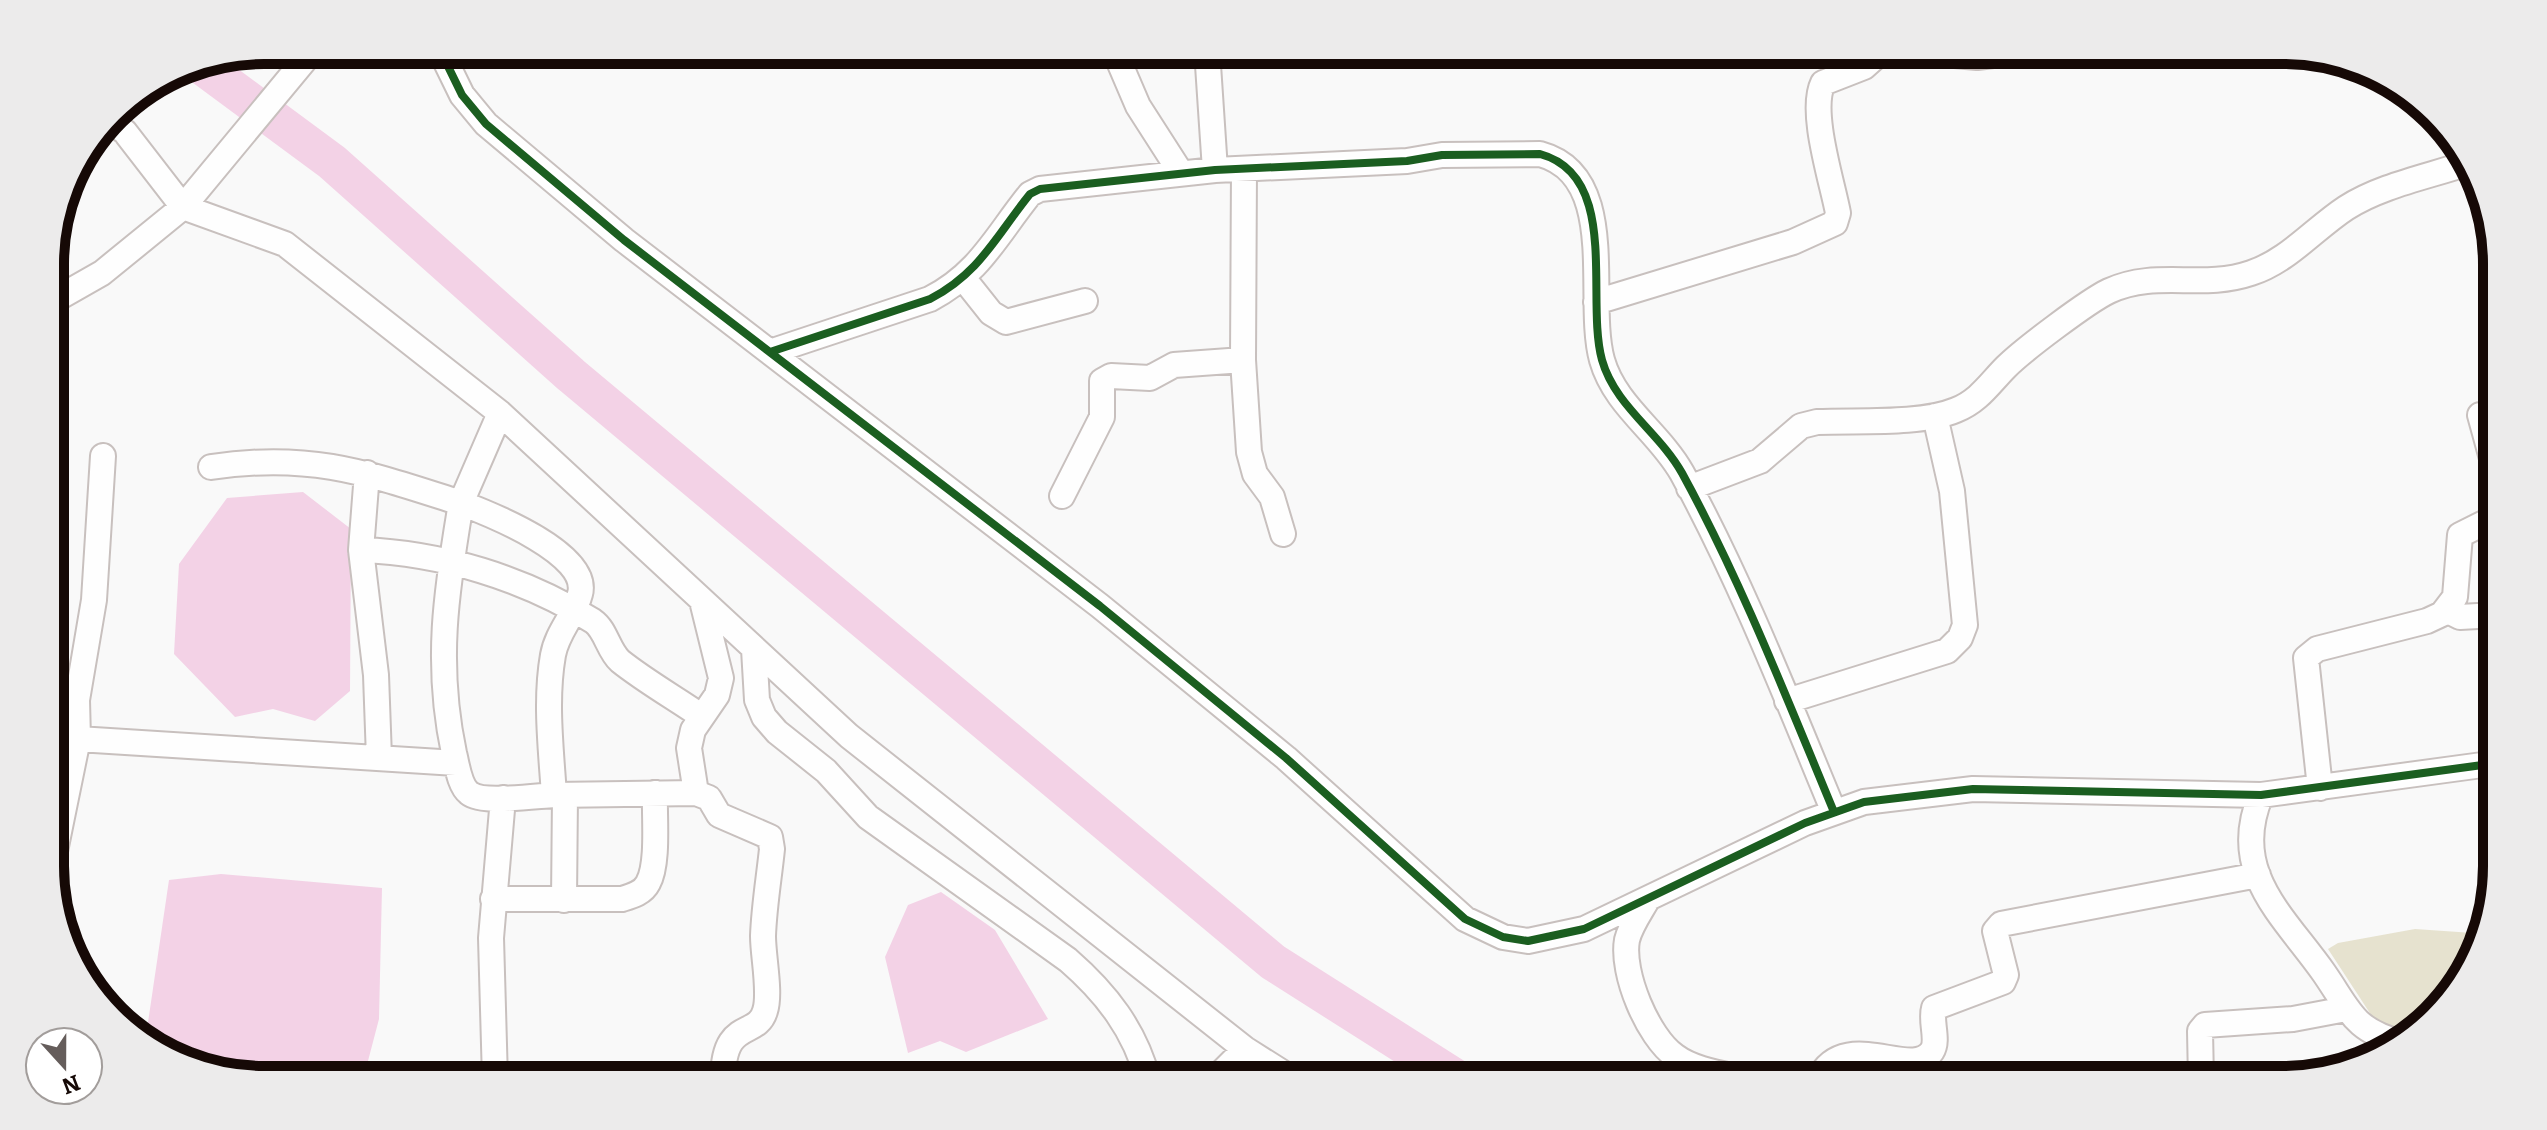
<svg xmlns="http://www.w3.org/2000/svg" width="2547" height="1130" viewBox="0 0 2547 1130" font-family="Bitter,serif">
	<rect width="100%" height="100%" fill="#f9f9f9"/>
	<path fill="#e6e2cf" d="M2415,929L2473,933V957L2406,1039L2379,1027L2328,949L2338,943Z"/>
	<path fill="#f3d2e6" d="M303,492L351,529L350,691L315,721L273,709L235,717L174,654L179,564L227,498Z
		M221,874L382,888L379,1019L363,1080H264L183,1064L146,1036L169,880Z
		M941,892L995,930L1048,1019L966,1052L940,1041L908,1053L885,957L908,905Z"/>
	<g fill="none" stroke-linecap="round" stroke-linejoin="round">
		<path stroke="#f3d2e6" stroke-width="38" d="M198,63L332,162L571,375L1273,962L1459,1080"/>
		<g stroke="#c8c0be" stroke-width="28">
			<path id="minor" d="M440,50L462,95L486,124L624,240L1100,606L1286,758L1465,919L1503,937L1528,941L1584,929L1805,823L1864,802L1973,789L2261,795L2497,763
				M1114,50L1138,106L1181,173
				M1207,50L1215,170
				M1899,50L1977,57L2032,50
				M110,120L125,132L183,207L285,244L500,413L849,736L1245,1049L1294,1080
				M1244,169L1243,360L1249,452L1255,474L1272,497L1283,534
				M964,279L991,313L1006,322L1085,301
				M51,302L102,273L183,207L313,50
				M1596,302L1793,242L1835,223L1838,213C1832,181 1809,111 1823,83L1864,67L1883,50
				M770,352L930,299C980,273 996,236 1030,194L1040,189L1215,170L1407,161L1442,155L1540,154C1621,176 1585,299 1602,360C1615,406 1659,432 1682,473C1741,581 1787,699 1834,812
				M2480,415L2496,473
				M211,467C311,452 367,473 461,503C446,592 435,664 454,753C457,764 459,785 469,793C482,804 536,796 554,795C551,749 545,700 553,655C557,632 575,615 580,594C591,554 490,514 461,503L500,413
				M367,473L361,550L376,675L379,758
				M1689,488L1760,461L1801,426L1817,422C1857,420 1920,425 1956,410C1979,401 1990,383 2006,367C2023,350 2088,301 2109,291C2157,269 2201,290 2251,273C2288,261 2314,229 2346,208C2380,186 2426,177 2465,164
				M1062,496L1102,417V381L1111,376L1150,378L1174,365L1243,360
				M361,550C442,553 524,578 593,621C606,630 608,650 620,661C645,681 675,698 701,716
				M2446,610L2460,617L2496,615
				M754,649L757,700L764,717L777,732L826,771L868,817L1068,960C1106,993 1135,1030 1148,1080
				M1787,701L1947,651L1960,638L1965,625L1952,491L1935,416
				M78,739L456,763
				M2320,788L2306,658L2317,649L2427,621L2442,614L2455,597L2460,535L2496,517
				M696,793L689,748L693,730L717,695L721,678L702,601
				M554,795L696,793L709,798L719,815L770,837L772,849C769,878 764,907 763,936C763,957 771,993 765,1011C757,1039 723,1017 723,1080
				M2261,795C2228,872 2284,916 2324,973C2351,1012 2353,1030 2402,1043
				M52,866L78,739L77,700L94,600L103,456
				M493,899H622C632,896 643,893 648,883C659,863 654,816 655,793
				M564,900L565,795
				M1646,902C1639,914 1630,927 1627,940C1621,973 1648,1037 1675,1056C1695,1071 1726,1074 1751,1080
				M495,1080L491,938L503,798
				M1214,1080L1245,1049
				M1818,1080C1844,1025 1912,1081 1932,1051C1939,1040 1930,1021 1934,1008L2003,982L2006,975L1995,931L2001,924L2258,875
				M2201,1080L2200,1031L2205,1025L2293,1019L2346,1009"/>
		</g>
		<use href="#minor" stroke="#fefefe" stroke-width="24"/>
		<g stroke="#fff" stroke-width="13">
			<path id="cycleway" d="M440,50L462,95L486,124L624,240L1100,606L1286,758L1465,919L1503,937L1528,941L1584,929L1805,823L1864,802L1973,789L2261,795L2497,763
				M770,352L930,299C980,273 996,236 1030,194L1040,189L1215,170L1407,161L1442,155L1540,154C1621,176 1585,299 1602,360C1615,406 1659,432 1682,473C1741,581 1787,699 1834,812"/>
		</g>
		<use href="#cycleway" stroke="#1b5e20" stroke-width="8"/>
	</g>
	<path d="M0 0H2547V1130H0ZM264 64H2283A200 200 0 0 1 2483 264V866A200 200 0 0 1 2283 1066H264A200 200 0 0 1 64 866V264A200 200 0 0 1 264 64Z" fill="#ecebeb" fill-rule="evenodd"/>
	<path fill="none" stroke="#160906" stroke-width="10" d="M264 64H2283A200 200 0 0 1 2483 264V866A200 200 0 0 1 2283 1066H264A200 200 0 0 1 64 866V264A200 200 0 0 1 264 64Z"/>
	<g transform="translate(64 1066) rotate(159)"><circle r="38" fill="#ffffff" stroke="#a29d9b" stroke-width="2"/>
	<path d="M0-6L14 30L0 20L-14 30Z" fill="#655d5b"/>
	<text y="-12" font-size="22" font-weight="bold" text-anchor="middle" fill="#160906">N</text>
	</g>
</svg>
